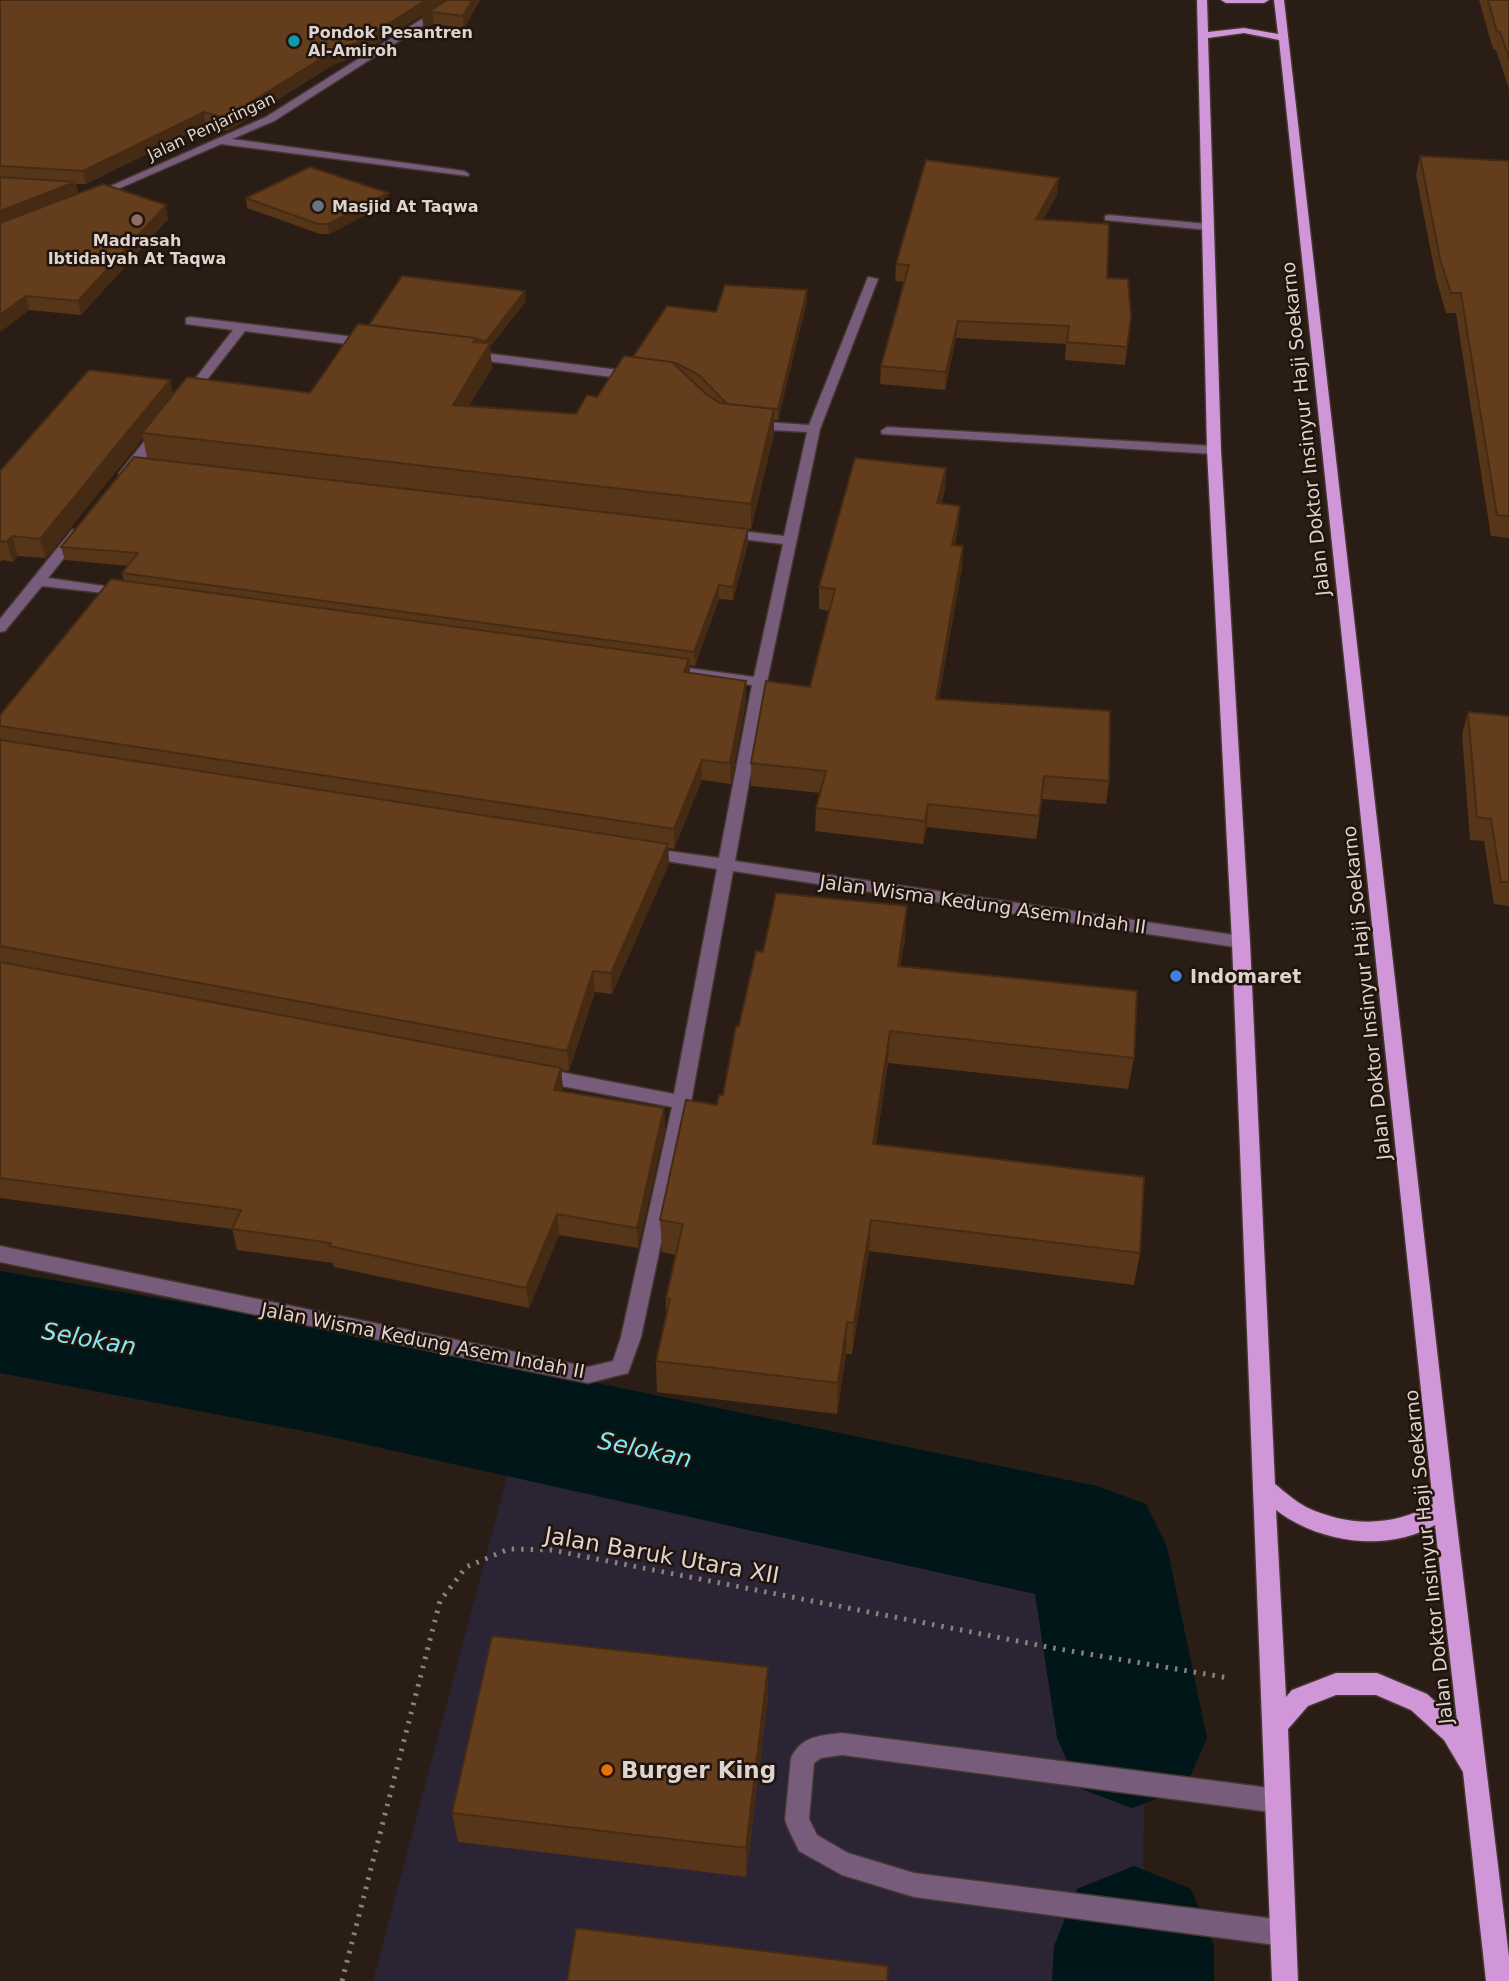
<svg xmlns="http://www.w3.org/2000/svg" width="1509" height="1981" viewBox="0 0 1509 1981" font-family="'DejaVu Sans',sans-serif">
	<rect width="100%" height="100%" fill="#2a1d15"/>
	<path fill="#2a2434" d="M523,1417L1145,1542L1143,1981H373Z"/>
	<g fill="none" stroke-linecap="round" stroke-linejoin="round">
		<path fill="#011618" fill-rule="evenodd" d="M0,1271L319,1326L1097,1486L1146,1504L1167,1547L1207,1738L1185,1788L1132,1808L1079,1788L1057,1738L1035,1594L319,1434L0,1373Z
			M1134,1866L1191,1889L1214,1946V1981H1052L1054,1946L1077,1889Z"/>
		<g stroke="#43372f" stroke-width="3">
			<path id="minor" d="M452,0H463L274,121L232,139L464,171L469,174L468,176L221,144L95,199L86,197L266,117Z
				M1109,215L1208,224L1214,227L1208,230L1105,220V216Z
				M868,277L878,279L820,429L767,682L735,861L1241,936L1250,942L1247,946L1241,948L733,871L691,1102L641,1337L628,1373L588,1383L0,1262V1246L588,1367L613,1361L621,1337L672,1107L540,1082L534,1080L531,1075L534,1070L540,1068L674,1094L717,869L647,858L639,853L647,848L719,858L752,685L666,673L659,669L666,665L754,677L783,544L725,537L718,533L725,529L784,536L807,432L753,429L747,425L753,421L809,425Z
				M190,317L371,339L377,343L371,347L245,331L191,400L187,401L181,397L233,330L186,324V318Z
				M468,351L635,372L641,376L635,380L464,358L462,355Z
				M887,427L1214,446L1221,450L1214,454L882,434L881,431Z
				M159,428L165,432L164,435L129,479H119V473L154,429Z
				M77,529L84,533L48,578L125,589L130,590V596L42,586L5,631L0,632V619L72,530Z
				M842,1733L1278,1789L1287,1793L1290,1801L1287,1809L1278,1813L842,1755L821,1758L814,1763L809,1819L817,1835L848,1853L914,1873L1283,1920L1292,1924L1296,1933L1292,1942L1283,1946L914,1897L842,1875L799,1851L788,1828L785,1820L791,1758C801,1736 821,1735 842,1733Z"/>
		</g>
		<g stroke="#43372f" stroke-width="3">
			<path id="major" d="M1197,0H1207L1208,32L1244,28L1278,34L1274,0H1284L1455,1509L1509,1957V1981H1486L1463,1772L1444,1740L1411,1710L1376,1695H1336L1308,1706L1288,1729L1298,1981H1272L1232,942L1207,450ZM1244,33L1279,40L1433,1504C1393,1527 1348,1527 1306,1507C1295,1501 1285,1492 1275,1484L1250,942L1221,450L1208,38ZM1276,1510C1319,1543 1387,1553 1435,1525L1457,1721L1427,1694L1377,1673H1336L1292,1690L1286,1697Z
				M1221,0H1269L1264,3H1226Z"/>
		</g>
		<path stroke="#8d817b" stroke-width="5" stroke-dasharray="2.5 7" stroke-linecap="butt" d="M342,1981L440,1601L466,1567L509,1549L551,1550L1053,1648L1229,1678"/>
		<use href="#minor" fill="#775c7b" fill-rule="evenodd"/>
		<use href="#major" fill="#d096d8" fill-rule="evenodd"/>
	</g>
	<path fill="#563518" d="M0,0H480L464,28L434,24L424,28L422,16L438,5L362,53L331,66L228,131L206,125L86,184H76L78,193L168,219L81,315L29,310L0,332Z
		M1479,0H1509V89L1496,50L1493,49Z
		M1420,156L1509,161V538L1491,536L1456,313H1446L1436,278L1416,175Z
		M1057,195L1043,219L1107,278L1131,317L1125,365L1065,360L1066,344L956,338L945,390L880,384L881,366L904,282L895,281L896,264Z
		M246,198L389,203L329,234H320L247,208Z
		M807,290V301L778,420H774V434L751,529L147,458L143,438L46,558L18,556L13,562L2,560L0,562V471L170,380L173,394L310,393L369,325L526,301L490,347L492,368L469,406L576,414L597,397L633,357L716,312Z
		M946,468L945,489L941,504L960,506L958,527L955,545L963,546L962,568L938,699L1109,781L1106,804L1042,799L1036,839L927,827L923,844L815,831L816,808L820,793L751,786V763L810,687L829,611L819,609V587Z
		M748,529V543L733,600L719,599L695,666L689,665L690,673L746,701L731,784L702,780L674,849L668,848L669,864L612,994L595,992L569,1071L561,1070L563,1089L562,1092L664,1108L665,1128L638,1248L559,1235L529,1308L334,1267L333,1263L237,1250L232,1229L0,1198V715L124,581L122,573L128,566L65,560L61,547Z
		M1468,712L1509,716V906L1494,904L1484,841L1470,840L1462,734Z
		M905,938L900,966L1134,1058L1128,1089L888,1063L876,1144L1140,1253L1134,1285L869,1251L852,1354H846L837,1414L657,1392L656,1361L666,1315V1298L676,1255L662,1252L660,1220L717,1105L723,1095L739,1026L763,952Z
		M768,1698L746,1877L458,1842L452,1813Z"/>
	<path fill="#462b14" d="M426,0H447L362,53L331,66L228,131L225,118L329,54Z
		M472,0H480L464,28L463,16Z
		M432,12L434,24L424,28L422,16Z
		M204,112L206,125L86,184L83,171Z
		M1059,178L1057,195L1034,236L1036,219Z
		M75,182L78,196L0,226V211Z
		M388,193L389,203L329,234L328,224Z
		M166,205L168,219L81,315L78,301Z
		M807,290V301L778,420V409Z
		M525,291L526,301L490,347L492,368L455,429L453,405L486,349V341Z
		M26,296L29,310L0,332V315Z
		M958,321L956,338L945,390L946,372Z
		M170,380L174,399L142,433L143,438L46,558L40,539Z
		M774,409V434L751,529V504Z
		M946,468L945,489L935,525L937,503Z
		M960,506L958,527L950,566L952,545Z
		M748,529V543L733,600V587Z
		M12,536L18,556L13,562L7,542Z
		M963,546L962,568L935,721L936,699Z
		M719,585V599L695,666L694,652Z
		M689,659L690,679L684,672Z
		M746,681V701L731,784L730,763Z
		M702,760V780L674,849V829Z
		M928,804L927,827L923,844L925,821Z
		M668,844L669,864L612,994L611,973Z
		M907,906L905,938L896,997L898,966Z
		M593,971L595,992L569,1071L567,1051Z
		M890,1031L888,1063L871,1176L873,1144Z
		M561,1068L563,1089L556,1111L554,1090Z
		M664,1108L665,1128L638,1248L637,1228Z
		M557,1214L559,1235L529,1308L526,1288Z
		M871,1220L869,1251L852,1354L854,1323Z
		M847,1322L846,1354L837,1414L838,1383Z
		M768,1667V1698L746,1877V1848Z"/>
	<path fill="#643e1c" stroke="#462b14" stroke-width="2" d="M0,0H426L361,41L329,54L225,118L204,112L83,171L0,166Z
		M447,0H472L463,16L432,12L422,16Z
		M1488,0H1509V58L1500,32H1497Z
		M1420,156L1509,161V516L1497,515L1461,293H1451L1440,259Z
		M926,160L1059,178L1036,219L1109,224L1107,278L1128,279L1131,317L1127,347L1067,342L1069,326L958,321L946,372L881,366L909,265L896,264Z
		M310,167L388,193L328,224H318L246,198Z
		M0,177L75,182L0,211Z
		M103,184L166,205L78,301L26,296L0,315V223Z
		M402,276L525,291L486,341L475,339L476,338L369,325Z
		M725,285L807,290L778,409L727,404L699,375L678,364L672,362L633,357L667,306L716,312Z
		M358,324L476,338L473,342L490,343L453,405L576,414L587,395L597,397L624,356L672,362L707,395L720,403L774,409L751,504L142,433L187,377L310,393Z
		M89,370L170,380L40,539L12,536L7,542L0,541V471Z
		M134,457L748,529L733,587L719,585L694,652L122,573L138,553L61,547Z
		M855,458L946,468L937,503L960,506L952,545L963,546L936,699L1110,711L1109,781L1044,776L1039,816L928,804L925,821L816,808L826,771L751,763L766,681L810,687L835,589L819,587Z
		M111,579L689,659L684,672L746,681L730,763L702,760L674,829L0,726V715Z
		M1468,712L1509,716V882H1501L1491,819L1477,817Z
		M0,740L668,844L611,973L593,971L567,1051L0,946Z
		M776,893L907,906L898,966L1137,991L1134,1058L890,1031L873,1144L1144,1177L1140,1253L871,1220L854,1323L847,1322L838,1383L656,1361L670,1299L666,1298L683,1224L660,1220L686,1100L717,1105L719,1095H723L736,1026H739L756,951L763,952Z
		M0,962L561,1068L554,1090L664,1108L637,1228L557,1214L526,1288L329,1246L331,1243L232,1229L241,1210L0,1178Z
		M492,1636L768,1667L746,1848L452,1813Z
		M576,1928L888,1966L887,1981H567Z"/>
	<circle fill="#0f9aa8" stroke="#21140c" stroke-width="2.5" cx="294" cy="41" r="7"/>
	<circle fill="#6b7280" stroke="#21140c" stroke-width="2.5" cx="318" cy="206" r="7"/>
	<circle fill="#8d6e63" stroke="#21140c" stroke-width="2.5" cx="137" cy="220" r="7"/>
	<circle fill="#3f7fe0" stroke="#21140c" stroke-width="2.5" cx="1176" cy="976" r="7"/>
	<circle fill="#e8710a" stroke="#21140c" stroke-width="2.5" cx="607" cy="1770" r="7"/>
	<g text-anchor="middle" stroke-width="5" stroke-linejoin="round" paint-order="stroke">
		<g font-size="16" font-weight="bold" fill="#ded4cf" stroke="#21140c" text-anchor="start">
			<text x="308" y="38">Pondok Pesantren<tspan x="308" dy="18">Al-Amiroh</tspan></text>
			<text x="332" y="212">Masjid At Taqwa</text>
			<text x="137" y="246" text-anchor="middle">Madrasah<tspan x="137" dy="18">Ibtidaiyah At Taqwa</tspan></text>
		</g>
		<g font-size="16" fill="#ded4cf" stroke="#21140c">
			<text transform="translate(211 126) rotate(-25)" y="6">Jalan Penjaringan</text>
		</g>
		<g font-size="19" fill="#ded4cf" stroke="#21140c">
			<text transform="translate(1305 429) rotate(-96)" y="7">Jalan Doktor Insinyur Haji Soekarno</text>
			<text transform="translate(983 904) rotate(8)" y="7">Jalan Wisma Kedung Asem Indah II</text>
			<text transform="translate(1366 993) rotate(-96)" y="7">Jalan Doktor Insinyur Haji Soekarno</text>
			<text transform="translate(423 1340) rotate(11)" y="7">Jalan Wisma Kedung Asem Indah II</text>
			<text transform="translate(1428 1557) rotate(-96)" y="7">Jalan Doktor Insinyur Haji Soekarno</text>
		</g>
		<g font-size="19" font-weight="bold" fill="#ded4cf" stroke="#21140c" text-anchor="start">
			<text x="1190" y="983">Indomaret</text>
		</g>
		<g font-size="23" fill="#ded4cf" stroke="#21140c">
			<text transform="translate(662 1555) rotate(10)" y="8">Jalan Baruk Utara XII</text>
		</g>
		<g font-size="23" font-weight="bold" fill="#ded4cf" stroke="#21140c" text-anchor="start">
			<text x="621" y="1778">Burger King</text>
		</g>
		<g font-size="24" font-style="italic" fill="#7deaf6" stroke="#21140c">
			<text transform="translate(89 1339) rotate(10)" y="8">Selokan</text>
			<text transform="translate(645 1450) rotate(12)" y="8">Selokan</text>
		</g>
	</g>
</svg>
